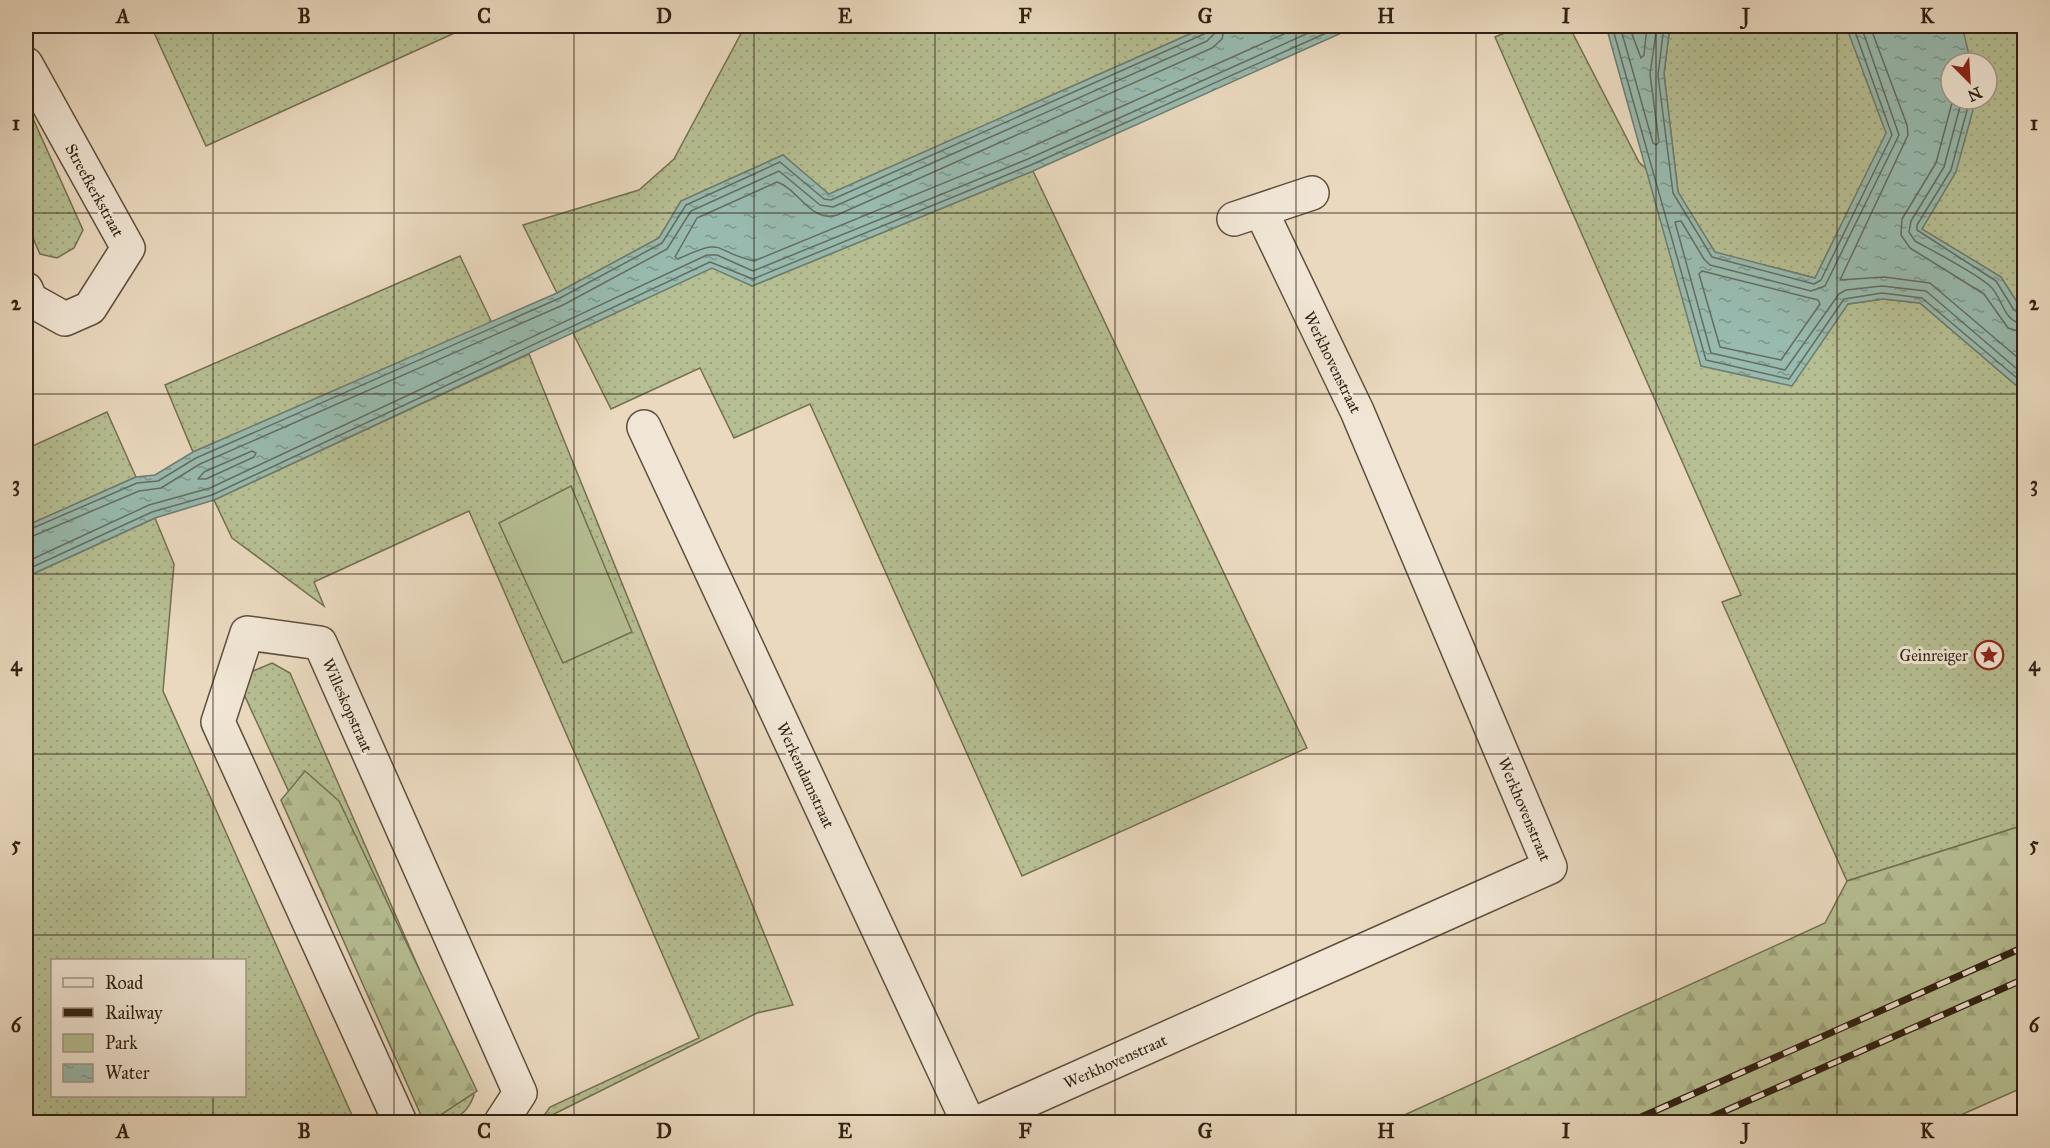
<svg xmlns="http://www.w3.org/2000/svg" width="2050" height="1148" viewBox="0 0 2050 1148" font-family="'IM FELL Great Primer',serif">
	<defs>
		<pattern id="grass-dots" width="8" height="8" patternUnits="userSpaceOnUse" patternTransform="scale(1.5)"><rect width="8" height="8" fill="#b6bf93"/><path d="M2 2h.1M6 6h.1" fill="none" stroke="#9da47e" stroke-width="1.8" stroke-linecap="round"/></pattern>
		<pattern id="forest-firs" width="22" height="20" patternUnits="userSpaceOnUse" patternTransform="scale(1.5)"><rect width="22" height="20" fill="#b6bf93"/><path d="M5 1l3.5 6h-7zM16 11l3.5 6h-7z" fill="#9da47e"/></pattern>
		<pattern id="water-ripples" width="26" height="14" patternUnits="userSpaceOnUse" patternTransform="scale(1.5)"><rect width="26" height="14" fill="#98baaf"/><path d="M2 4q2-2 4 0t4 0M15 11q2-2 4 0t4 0" fill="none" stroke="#7c978d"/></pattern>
	</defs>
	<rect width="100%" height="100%" fill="#ead9bf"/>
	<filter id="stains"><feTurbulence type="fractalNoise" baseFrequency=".00333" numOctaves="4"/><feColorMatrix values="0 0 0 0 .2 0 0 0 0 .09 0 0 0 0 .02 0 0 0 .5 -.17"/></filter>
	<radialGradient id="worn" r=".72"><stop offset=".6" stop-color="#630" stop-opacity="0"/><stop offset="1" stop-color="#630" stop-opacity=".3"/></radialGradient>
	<path fill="url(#grass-dots)" stroke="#737052" stroke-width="1.5" fill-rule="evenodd" d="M151,26H470L206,146Z
		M745,26H1208L828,195L783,155L681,201L659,238L557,293L523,225L639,190L674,159Z
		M1522,26H1569L1639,162L1688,210L1678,192L1664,74L1670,26H2024V313L2001,277L1858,191L1815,278L1764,265L1848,304L1883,299L1920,303L2024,392V825L1847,881L1722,602L1741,595L1495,37ZM1951,63H1987V99H1951Z
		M26,103L83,230L74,248L57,258L40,254L26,222Z
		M1033,171L1307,748L1022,876L810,404L734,438L700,368L611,409L573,333L713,267L752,286Z
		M460,256L492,323L193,452L165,385Z
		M529,354L793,1005L757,1013L540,1121L550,1107L699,1038L469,511L314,582L324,606L232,538L214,500Z
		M107,412L136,477L26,526V449Z
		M155,518L174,564L163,691L355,1122H26V577ZM52,960H244V1096H52Z
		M272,663L290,673L474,1095C469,1110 458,1120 441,1122L242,690L253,671Z"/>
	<path fill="url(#forest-firs)" stroke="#737052" stroke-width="1.5" d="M305,771L339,801L477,1091L430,1122H424L281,800Z
		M2024,825V1087L1945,1122H1389L1825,923L1847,881Z"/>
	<path fill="#b6bf93" stroke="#737052" stroke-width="1.5" d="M571,486L632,632L563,663L499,523Z"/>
	<path fill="url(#water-ripples)" stroke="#6e7d70" stroke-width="1.5" d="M1208,26H1357L1033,171L752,286L712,268L214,500L155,518L26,577V526L136,477L155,475L193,452L557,293L659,238L681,201L783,155L829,194Z
		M1606,26H1670L1664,74L1678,192L1715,252L1815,278L1886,133L1846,26H1962L1971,63H1951V99H1976L1956,172L1922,229L2001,277L2024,313V392L1920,303L1883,299L1848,304L1792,386L1701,366Z"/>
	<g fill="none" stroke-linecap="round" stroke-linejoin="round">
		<path stroke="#646e60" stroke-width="1.5" d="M1225,26L1222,39L1212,48L837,215C810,223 799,189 777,182L697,218L675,257L678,259C728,236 710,251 754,261L1024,150L1302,26
			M1612,26L1706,360L1789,379L1844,299L1882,293L1922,298L2024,384
			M1620,26L1653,143L1656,145L1659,142L1650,74L1657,26
			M1629,26L1641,58L1644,55L1647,26
			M1664,26L1658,75L1673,193L1712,257L1814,284L1821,280L1892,135L1853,26
			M1861,26L1899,135L1825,286L1811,291L1710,265L1704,259L1681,221L1675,222L1711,353L1785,370L1839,294L1846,290L1882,286L1926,291L2024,375
			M1870,26L1907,125L1908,135L1840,280L1884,277L1930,283L2024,363
			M1953,99L1936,163L1902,219L1901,235L1910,248L1984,294L2008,328L2024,333
			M1962,99L1944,167L1911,221L1909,232L1915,241C1933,251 1980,275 1992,288C2003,300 2004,323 2024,324
			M1970,99L1951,170L1917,225V230L1996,281L2014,310L2024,317
			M1702,271L1818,300L1820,304L1781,360L1720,347L1699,274Z
			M252,451L256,453L254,457L206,479H198L204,472Z
			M26,531L137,483L158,481L196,458L560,298L662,243L686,205L780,162L824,199L831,200L1204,34L1208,26
			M26,539L139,491L161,488L200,464L563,305L667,249L691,211L779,171L820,205L833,207L1207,41L1214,34L1216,26
			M26,562L149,505L210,488L707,255H717L753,271L1028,159L1324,26
			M26,570L152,512L212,495L710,262L753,279L1031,165L1342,26"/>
		<g stroke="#5e4f3d" stroke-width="36">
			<path id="minor" d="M26,64L128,248L90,308L65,319L31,300L26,289
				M1234,219L1312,193
				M644,427L968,1122
				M400,1122L218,722L247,633L320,643L520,1093L501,1122
				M979,1122L1550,867L1357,411L1261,211"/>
		</g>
		<use href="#minor" stroke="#f1e6d5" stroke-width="33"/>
		<g stroke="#302112" stroke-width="7">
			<path id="rail" d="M1630,1122L2024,947
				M1700,1122L2024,979"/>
		</g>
		<use href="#rail" stroke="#f1e6d5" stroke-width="4.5" stroke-dasharray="14" stroke-linecap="butt"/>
	</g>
	<path fill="none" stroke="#302112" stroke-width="1.5" stroke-opacity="0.55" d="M213,26V960M394,26V1122M574,26V1122M754,26V1122M935,26V1122M1115,26V1122M1296,26V1122M1476,26V1122M1656,26V1122M1837,26V1122M26,213H2024M26,394H2024M26,574H2024M26,754H2024M26,935H2024M213,1096V1122"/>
	<defs>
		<g id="sight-ring" transform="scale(1.5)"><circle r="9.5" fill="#f1e6d5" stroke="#8f2418" stroke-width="1.5"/><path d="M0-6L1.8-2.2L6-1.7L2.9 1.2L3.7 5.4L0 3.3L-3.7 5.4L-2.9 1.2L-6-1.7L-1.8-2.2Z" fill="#8f2418"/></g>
	</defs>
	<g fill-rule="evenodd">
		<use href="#sight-ring" x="1989" y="655"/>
	</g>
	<g text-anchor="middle" stroke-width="6" stroke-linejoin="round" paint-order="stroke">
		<g font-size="16" fill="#302112" stroke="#f1e6d5">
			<text transform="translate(95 190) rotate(61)" y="6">Streefkerkstraat</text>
			<text transform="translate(1333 362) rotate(64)" y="6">Werkhovenstraat</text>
			<text transform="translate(348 705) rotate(66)" y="6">Willeskopstraat</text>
			<text transform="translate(806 775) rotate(65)" y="6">Werkendamstraat</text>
			<text transform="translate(1525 809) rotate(67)" y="6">Werkhovenstraat</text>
			<text transform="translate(1115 1061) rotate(-24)" y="6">Werkhovenstraat</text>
		</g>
		<g font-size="16" fill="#302112" stroke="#f1e6d5" text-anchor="end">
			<text x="1968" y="661">Geinreiger</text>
		</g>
	</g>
	<rect width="2050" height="1148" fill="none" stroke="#ead9bf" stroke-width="66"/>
	<rect x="51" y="959" width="195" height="138" fill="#f1e6d5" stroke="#a49787" stroke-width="1.5"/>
	<rect x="63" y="978" width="30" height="9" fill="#f1e6d5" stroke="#a49787" stroke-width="1.5"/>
	<text x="105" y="989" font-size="18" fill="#302112">Road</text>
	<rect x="63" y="1008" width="30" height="9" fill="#302112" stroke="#a49787" stroke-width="1.5"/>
	<text x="105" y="1019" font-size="18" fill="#302112">Railway</text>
	<rect x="63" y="1034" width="30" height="18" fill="#b6bf93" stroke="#a49787" stroke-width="1.5"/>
	<text x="105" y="1049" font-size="18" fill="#302112">Park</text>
	<rect x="63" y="1064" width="30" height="18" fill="url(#water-ripples)" stroke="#a49787" stroke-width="1.5"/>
	<text x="105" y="1079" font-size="18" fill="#302112">Water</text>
	<g transform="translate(1969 81) rotate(156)"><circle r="28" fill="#f1e6d5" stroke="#a49787" stroke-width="1.5"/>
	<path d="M0-4.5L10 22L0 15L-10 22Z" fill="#8f2418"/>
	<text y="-9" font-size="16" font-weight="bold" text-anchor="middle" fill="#302112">N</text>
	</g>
	<rect x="33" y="33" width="1984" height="1082" fill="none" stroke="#302112" stroke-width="2"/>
	<g font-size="20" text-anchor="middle" font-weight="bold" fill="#302112">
		<text x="123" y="23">A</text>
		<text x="304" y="23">B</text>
		<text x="484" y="23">C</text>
		<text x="664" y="23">D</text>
		<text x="845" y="23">E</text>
		<text x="1025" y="23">F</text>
		<text x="1205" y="23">G</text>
		<text x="1386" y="23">H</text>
		<text x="1566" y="23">I</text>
		<text x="1746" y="23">J</text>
		<text x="1927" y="23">K</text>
		<text x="16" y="130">1</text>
		<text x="2034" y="130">1</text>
		<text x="16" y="310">2</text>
		<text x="2034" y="310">2</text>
		<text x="16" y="491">3</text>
		<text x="2034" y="491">3</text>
		<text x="16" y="671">4</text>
		<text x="2034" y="671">4</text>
		<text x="16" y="851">5</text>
		<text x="2034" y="851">5</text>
		<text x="16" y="1032">6</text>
		<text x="2034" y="1032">6</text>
		<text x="123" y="1138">A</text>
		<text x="304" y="1138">B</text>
		<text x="484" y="1138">C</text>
		<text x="664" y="1138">D</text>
		<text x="845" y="1138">E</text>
		<text x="1025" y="1138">F</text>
		<text x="1205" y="1138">G</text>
		<text x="1386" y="1138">H</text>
		<text x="1566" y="1138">I</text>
		<text x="1746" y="1138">J</text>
		<text x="1927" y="1138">K</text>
	</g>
	<rect width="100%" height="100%" filter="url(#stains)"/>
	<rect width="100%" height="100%" fill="url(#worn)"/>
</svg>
